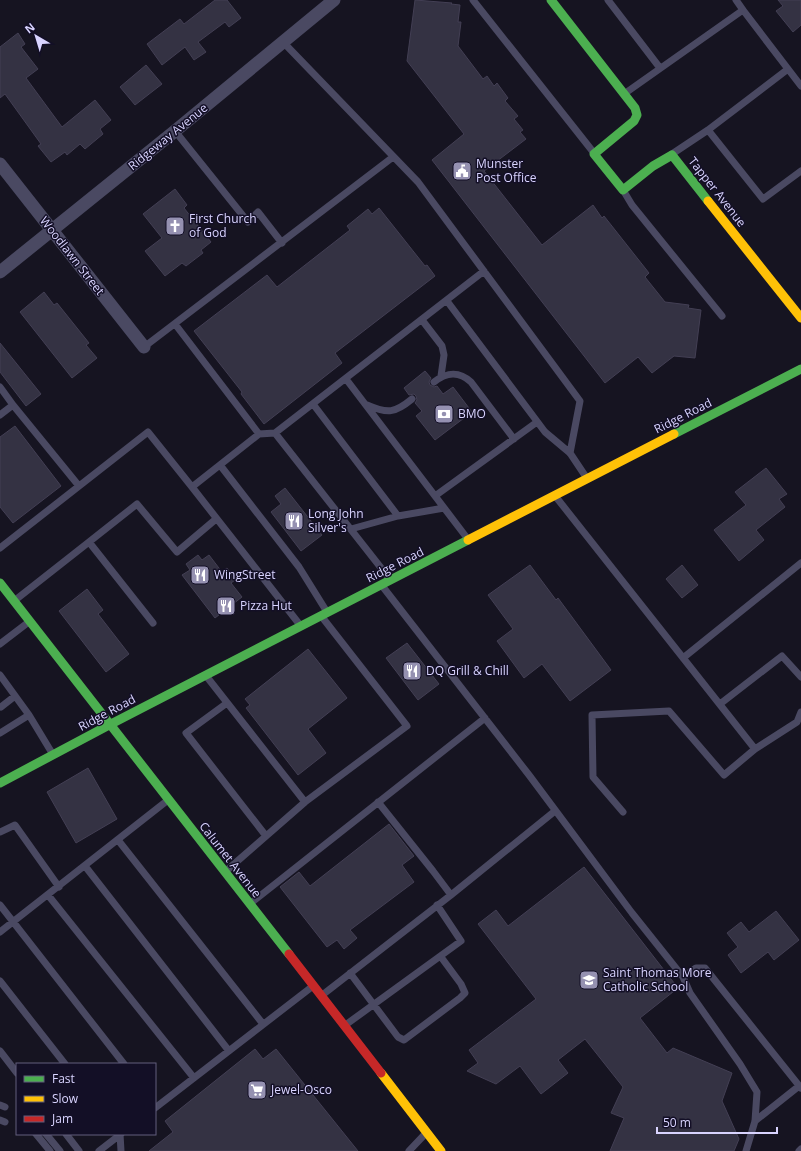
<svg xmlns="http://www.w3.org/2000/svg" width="801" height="1151" viewBox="0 0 801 1151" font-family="'Open Sans',sans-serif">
	<rect width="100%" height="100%" fill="#161421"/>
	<path fill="#343243" stroke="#433f54" d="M215,0H227L241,18L229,27L225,22L198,42L206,52L194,60L185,47L162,65L147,44L180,19L184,24Z
		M415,0L452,3L451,4L460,5L458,22H461L458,46L483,79L487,76L494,86L497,83L508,98L505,101L518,116L514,119L523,130L520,132L526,139L484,171L542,245L593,205L602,218L604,216L649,273L645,277L665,302L689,305L688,308L701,310L695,358L674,356L652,373L638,357L605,383L432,160L464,134L407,61Z
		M778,0H801V25L793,32L776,11L783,6Z
		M18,33L25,44L21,47L38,69L26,78L62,127L95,100L111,120L100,129L103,134L85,149L80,144L67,155L65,152L51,162L38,146L41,144L5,94L0,98V47Z
		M146,65L162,84L135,105L120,87Z
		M175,189L187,205L184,208L211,242L201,250L203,253L186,266L182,263L165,276L145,251L162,238L143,214Z
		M379,208L425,266L427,265L435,276L335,353L342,363L264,424L241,394L242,392L194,331L267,275L277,287L350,230L347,226L368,209L372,214Z
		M44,292L54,305L57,303L89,343L86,345L97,358L72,378L20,312Z
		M0,343L41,394L26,406L0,372Z
		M425,371L431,378L429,382L430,385L434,387L437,386L443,394L453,387L472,412L435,440L416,416L422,411L415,403L417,400L416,396L414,394L409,395L404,388Z
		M15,426L61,486L13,523L0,507V437Z
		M766,468L787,494L779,499L785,507L756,530L764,540L739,561L714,530L746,505L735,492Z
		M285,488L322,535L301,551L271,512L281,504L275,496Z
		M198,555L202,560L209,555L222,572L227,568L235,580L231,583L242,597L215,618L182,575L190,570L186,564Z
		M530,565L556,600L558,598L611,670L570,701L542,664L524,678L497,641L513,629L488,595Z
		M682,565L698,585L682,598L666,579Z
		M87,589L103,610L98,614L129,654L106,672L59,611Z
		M407,643L439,684L418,700L386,658Z
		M308,649L347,698L308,729L326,753L298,775L246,708L250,705L245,699Z
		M88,768L117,819L76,843L47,792Z
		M389,824L414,856L402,865L414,882L350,930L357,938L344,949L337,940L327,947L280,887L299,872L310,886Z
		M584,867L678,988L640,1018L667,1053L673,1048L732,1073L722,1101L739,1139L734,1151H610L624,1118L611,1113L623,1087L585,1039L558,1060L568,1073L541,1094L520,1066L496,1084L467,1071L478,1063L469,1050L536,999L478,924L496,910L508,926Z
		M776,911L799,940L774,960L768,952L741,973L728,955L738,947L727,933L741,922L749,932Z
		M255,1049L263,1059L276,1049L358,1151H149L173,1132L165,1121Z"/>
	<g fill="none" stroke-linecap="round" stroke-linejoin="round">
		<path stroke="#4a4962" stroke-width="7" d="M473,0L594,153
			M608,0L660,68
			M736,0L743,10
			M283,42L418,182L580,401L570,453
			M624,94L743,10L801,86
			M708,130L788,69
			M175,131L248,222L258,212L282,243
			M672,154L708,130L763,199L801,171
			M623,190L632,205L722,316
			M447,301L545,432L570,453L586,477
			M422,320L442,346L444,355L441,376
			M175,324L259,434L275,433L484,271
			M144,347L393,157
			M346,379L467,538
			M434,382C447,372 459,371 471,382L514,439
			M0,387L13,405
			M313,404L398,516L351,529
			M367,405C388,414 395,413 412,399
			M0,415L13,405L79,486
			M275,433L389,578
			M259,434L192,487L300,625
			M220,465L299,567L327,612
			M435,496L537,422
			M556,497L755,749L724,775L669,711L592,715L593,777L623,812
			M398,516L444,508
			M89,542L137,504L177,552L216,519
			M0,548L148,432L192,487
			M383,587L529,775L632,913L683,977L690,993L740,1064L757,1092L755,1121L746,1151
			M14,601L89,542L153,623
			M0,644L30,621
			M683,658L801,563
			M0,675L29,715L52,753
			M207,677L305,802L226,871
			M227,703L186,733L266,836
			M720,704L782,656L801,677
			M1,707L15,696
			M0,733L29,715
			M755,749L797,722L801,712
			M305,802L407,726L322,617
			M0,832L15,825L59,887
			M118,840L263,1024
			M85,866L229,1051
			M48,895L194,1078
			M451,895L555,811
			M251,903L485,718
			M0,905L124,1064
			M0,932L168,800
			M350,973L398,1037L404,1040L460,998L465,993L461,984L441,957
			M683,977L696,968H705L801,1088
			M0,981L65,1064
			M321,996L451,895L433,871L378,802
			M344,1026L461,941L437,905
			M0,1051L17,1073
			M0,1105L5,1107
			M155,1108L313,986
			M0,1120L5,1122
			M755,1121L799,1086
			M36,1134L50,1151
			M46,1134L60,1151
			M66,1134L79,1151
			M120,1134L121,1151
			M99,1151L121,1134
			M409,1151L427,1132
			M799,1151L801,1149"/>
		<path stroke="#4a4962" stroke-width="13" d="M0,164L144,347
			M0,272L175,131L334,0"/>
		<path stroke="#4caf50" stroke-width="9" d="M551,0L635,108L637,115L634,121L594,154L623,190L653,166L672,155L708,201
			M674,434L801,369
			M0,583L289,954
			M0,783L111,724L468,540"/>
		<path stroke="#ffc107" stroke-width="9" d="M708,201L801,318
			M468,540L674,434
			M381,1073L441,1151"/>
		<path stroke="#c62828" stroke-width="9" d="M289,954L381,1073"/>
	</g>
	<defs>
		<g id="civic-square" transform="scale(1)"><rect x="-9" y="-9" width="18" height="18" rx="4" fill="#9591b1" stroke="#130f26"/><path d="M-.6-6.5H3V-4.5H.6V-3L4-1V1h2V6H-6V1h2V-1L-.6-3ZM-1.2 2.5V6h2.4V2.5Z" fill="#fff"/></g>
		<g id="church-square" transform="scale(1)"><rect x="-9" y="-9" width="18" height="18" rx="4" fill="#9591b1" stroke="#130f26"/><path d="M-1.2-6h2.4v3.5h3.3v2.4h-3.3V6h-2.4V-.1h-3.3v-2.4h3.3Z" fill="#fff"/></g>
		<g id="bank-square" transform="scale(1)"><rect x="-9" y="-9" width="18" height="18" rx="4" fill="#9591b1" stroke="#130f26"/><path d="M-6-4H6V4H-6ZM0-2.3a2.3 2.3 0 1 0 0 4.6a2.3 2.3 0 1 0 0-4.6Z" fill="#fff"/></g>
		<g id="restaurant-square" transform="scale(1)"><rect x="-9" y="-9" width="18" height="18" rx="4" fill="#9591b1" stroke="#130f26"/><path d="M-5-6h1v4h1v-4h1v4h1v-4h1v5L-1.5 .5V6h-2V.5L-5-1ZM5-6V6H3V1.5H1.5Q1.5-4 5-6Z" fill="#fff"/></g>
		<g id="school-square" transform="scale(1)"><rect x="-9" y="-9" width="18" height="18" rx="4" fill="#9591b1" stroke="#130f26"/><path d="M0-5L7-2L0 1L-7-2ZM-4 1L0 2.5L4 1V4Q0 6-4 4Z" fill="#fff"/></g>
		<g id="supermarket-square" transform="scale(1)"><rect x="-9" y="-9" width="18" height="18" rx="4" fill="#9591b1" stroke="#130f26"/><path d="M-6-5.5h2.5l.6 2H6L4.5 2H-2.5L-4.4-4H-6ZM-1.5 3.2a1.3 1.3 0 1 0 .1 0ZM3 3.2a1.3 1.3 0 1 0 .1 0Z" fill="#fff"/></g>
	</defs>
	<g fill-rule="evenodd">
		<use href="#civic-square" x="462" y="171"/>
		<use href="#church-square" x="175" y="226"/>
		<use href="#bank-square" x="444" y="414"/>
		<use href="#restaurant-square" x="294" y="521"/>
		<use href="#restaurant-square" x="200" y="575"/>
		<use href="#restaurant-square" x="226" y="606"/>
		<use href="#restaurant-square" x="412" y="671"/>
		<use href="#school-square" x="589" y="980"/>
		<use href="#supermarket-square" x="257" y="1090"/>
	</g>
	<g text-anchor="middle" stroke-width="3" stroke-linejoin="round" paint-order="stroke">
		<g font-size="12" fill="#d9d4ff" stroke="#130f26">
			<text transform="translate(168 137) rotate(-39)" y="4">Ridgeway Avenue</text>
			<text transform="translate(717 192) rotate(52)" y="4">Tapper Avenue</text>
			<text transform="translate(72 256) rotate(52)" y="4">Woodlawn Street</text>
			<text transform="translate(683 416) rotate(-27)" y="4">Ridge Road</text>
			<text transform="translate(395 565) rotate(-27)" y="4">Ridge Road</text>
			<text transform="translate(107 713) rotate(-28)" y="4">Ridge Road</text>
			<text transform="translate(230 860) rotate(52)" y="4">Calumet Avenue</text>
		</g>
		<g font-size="12" fill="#d9d4ff" stroke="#130f26" text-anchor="start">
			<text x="476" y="168">Munster<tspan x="476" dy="14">Post Office</tspan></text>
			<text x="189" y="223">First Church<tspan x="189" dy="14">of God</tspan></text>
			<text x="458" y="418">BMO</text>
			<text x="308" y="518">Long John<tspan x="308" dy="14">Silver's</tspan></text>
			<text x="214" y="579">WingStreet</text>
			<text x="240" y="610">Pizza Hut</text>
			<text x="426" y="675">DQ Grill &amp; Chill</text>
			<text x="603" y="977">Saint Thomas More<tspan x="603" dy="14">Catholic School</tspan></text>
			<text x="271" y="1094">Jewel-Osco</text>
		</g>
	</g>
	<rect x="16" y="1063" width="140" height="72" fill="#130f26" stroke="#625e7d"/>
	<rect x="24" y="1076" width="20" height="6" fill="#4caf50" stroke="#625e7d"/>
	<text x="52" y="1083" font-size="12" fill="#d9d4ff">Fast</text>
	<rect x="24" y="1096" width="20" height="6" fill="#ffc107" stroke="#625e7d"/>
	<text x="52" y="1103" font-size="12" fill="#d9d4ff">Slow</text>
	<rect x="24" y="1116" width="20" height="6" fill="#c62828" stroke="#625e7d"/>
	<text x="52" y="1123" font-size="12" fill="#d9d4ff">Jam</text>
	<g transform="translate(36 36) rotate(322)" stroke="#130f26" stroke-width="3" paint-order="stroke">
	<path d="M0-3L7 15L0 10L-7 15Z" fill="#d9d4ff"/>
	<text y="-6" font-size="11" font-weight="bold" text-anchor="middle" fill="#d9d4ff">N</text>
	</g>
	<path d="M657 1127v6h120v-6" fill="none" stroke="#d9d4ff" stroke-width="2"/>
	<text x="663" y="1127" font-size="12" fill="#d9d4ff" stroke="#130f26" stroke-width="3" paint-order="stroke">50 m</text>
</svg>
